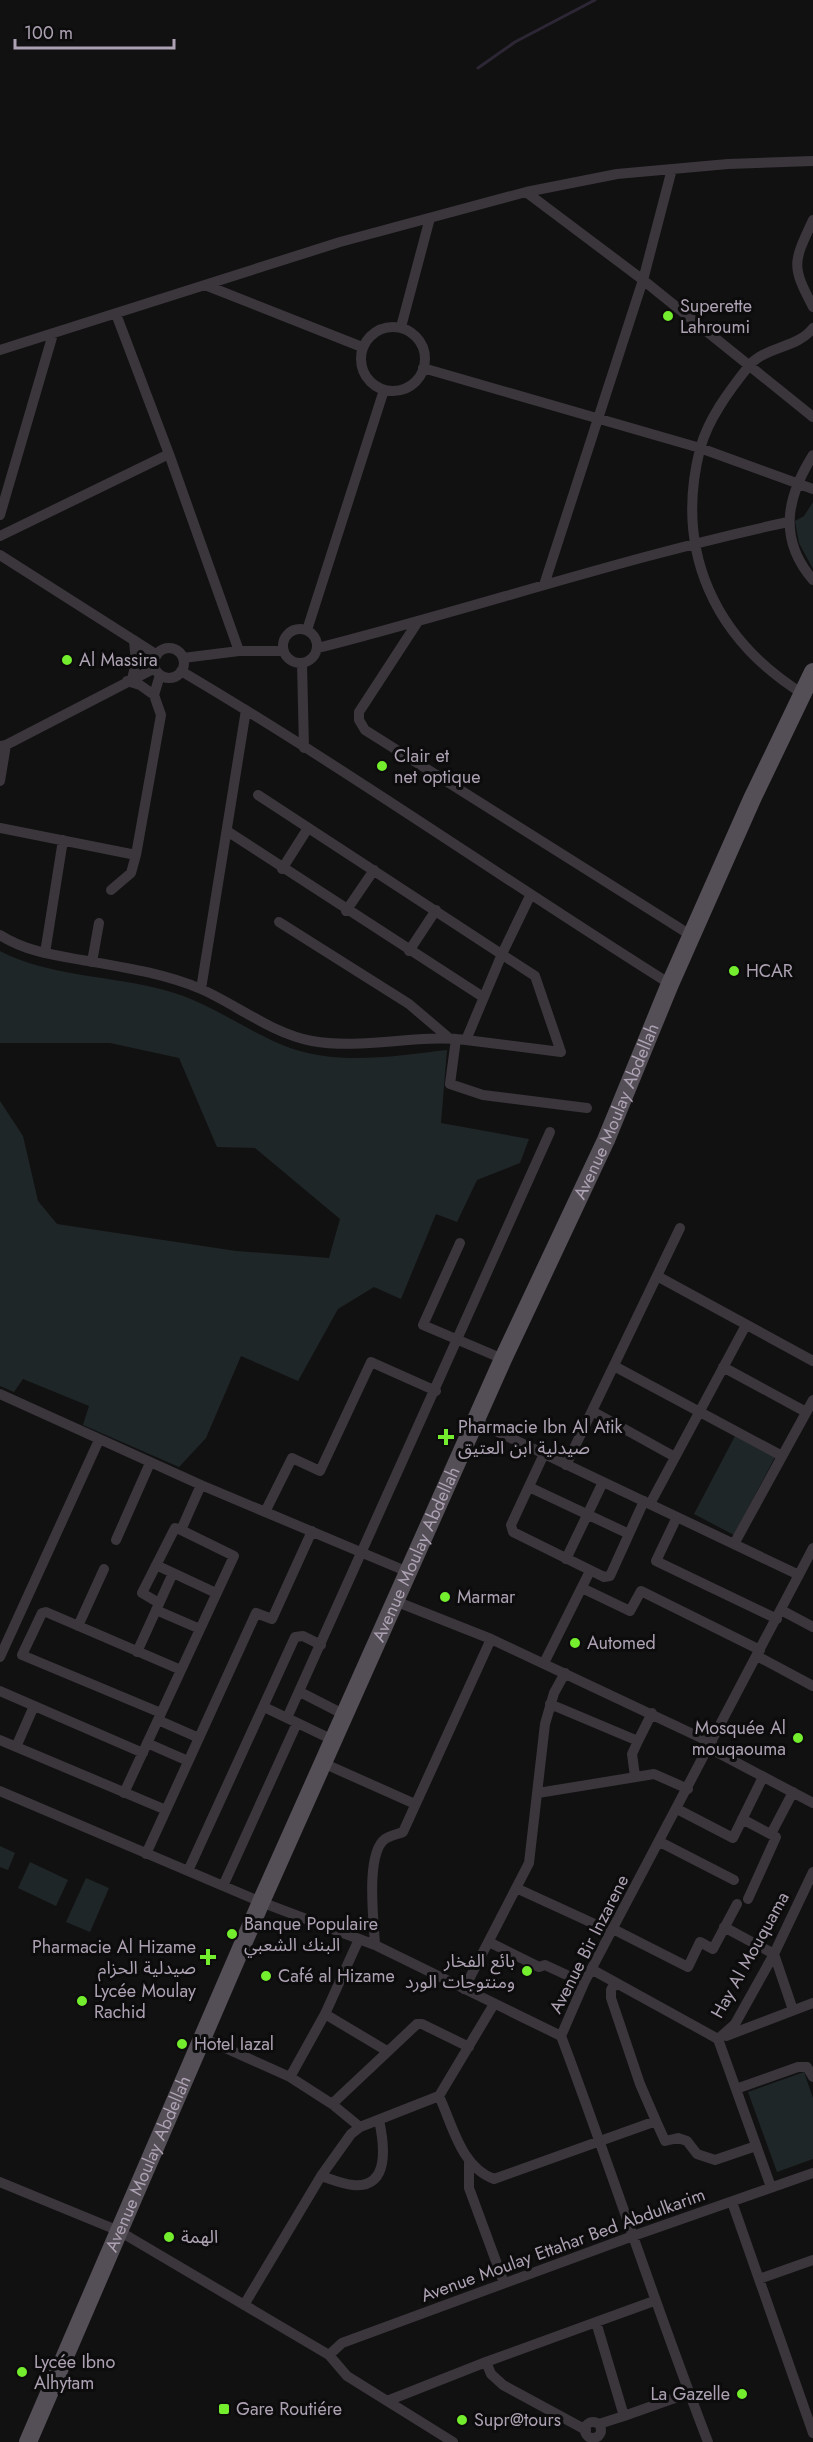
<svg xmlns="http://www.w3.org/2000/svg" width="813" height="2442" viewBox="0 0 813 2442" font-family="Jost,'Noto Sans Arabic',sans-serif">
	<rect width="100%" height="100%" fill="#121112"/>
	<path fill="#1f2627" d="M813,502V569L799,543L795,521L804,516Z
		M0,951C47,976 113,976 164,990C211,1002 248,1033 293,1049C342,1065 396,1056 447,1050L441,1123L529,1139L520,1163L477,1180L457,1222L436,1214L401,1299L374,1287L338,1309L298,1381L241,1356L206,1438L179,1467L83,1425L89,1406L23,1379L14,1392L0,1386V1101L23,1136L38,1201L57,1224L236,1251L329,1258L340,1219L255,1148L217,1147L179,1058L110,1043H0Z
		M735,1436L775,1457L734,1535L694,1514Z
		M0,1846L15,1853L8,1870L0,1867Z
		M30,1862L68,1880L56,1906L18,1888Z
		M86,1878L109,1888L90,1932L66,1922Z
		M804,2072L813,2098V2159L777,2172L748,2092Z"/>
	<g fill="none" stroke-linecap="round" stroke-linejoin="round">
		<path stroke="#2d2735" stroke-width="3" d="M478,68L515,42L595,0"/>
		<path stroke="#3b363c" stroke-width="10" d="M526,192L643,280L813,417
			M813,220C793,263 791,265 813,307
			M205,285L362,347
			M361 359a32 32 0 1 1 64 0a32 32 0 1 1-64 0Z
			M401,327L430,218
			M0,350L340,242L526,192L617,174L728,164L813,161
			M423,368L700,448L813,489
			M169,454L239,651
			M813,455C786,498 778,539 813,580
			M0,515L53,334
			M0,536L169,454L116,314
			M0,555L157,655
			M544,585L643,280L672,169
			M417,623L359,712V720L365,730L692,936
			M283 646a17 17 0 1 1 34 0a17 17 0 1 1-34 0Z
			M307,630L384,390
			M318,648C475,608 629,556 788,522
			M154 663a15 15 0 1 1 30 0a15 15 0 1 1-30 0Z
			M183,658L239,651H283
			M302,663L304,748
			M181,671C347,769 506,881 670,984
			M132,679L136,663L134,640
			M127,681L140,685L154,695
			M803,694C715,639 674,552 700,449C708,419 729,391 748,367C764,346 797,349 813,328
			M0,746L6,745L155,668
			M0,781L6,745
			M258,795L535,976L561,1052L466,1040
			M0,828L136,855
			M227,831L483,997
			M282,869L308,828
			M111,890L131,873L136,855L161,715L154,695L160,675
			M346,911L374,870
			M279,922L409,1004L449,1038
			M0,935C25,951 53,955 82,960C122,967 163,973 201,989C237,1005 273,1034 312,1041C363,1050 415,1034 466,1040L502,954L530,896
			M409,951L436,910
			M45,953L63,840
			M92,962L99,923
			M201,989L246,710
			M456,1039L450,1084L483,1095L587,1108
			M460,1243L423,1325L503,1359
			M657,1276L813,1361
			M614,1366L782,1456
			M723,1367L806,1412
			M0,1394L201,1485L408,1572
			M592,1411L675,1457
			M475,1421L799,1575
			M544,1454L511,1525L513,1532L604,1577L610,1576L644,1501
			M566,1465L680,1228
			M529,1487L629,1534
			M650,1504L746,1325
			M265,1512L292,1458L320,1471L371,1362L436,1391
			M677,1517L656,1561L777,1619
			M116,1540L150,1463
			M734,1544L813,1400
			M566,1559L603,1482
			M156,1565L216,1593
			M582,1588L630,1611L641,1591L760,1650
			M395,1601L491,1639L712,1743
			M159,1603L142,1593L175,1528L181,1530L201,1485
			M156,1610L200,1629
			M781,1610L813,1627
			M78,1626L104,1569
			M137,1652L173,1573
			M757,1656L813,1686
			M0,1657L99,1440
			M544,1663L590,1571
			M0,1691L143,1753
			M300,1692L345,1715
			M550,1704L638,1741L652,1713
			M264,1707L333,1740
			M161,1713L22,1655L42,1613L46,1612L181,1670
			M287,1718L550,1132
			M158,1720L199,1738
			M0,1740L166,1810
			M147,1743L188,1761
			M16,1747L34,1706
			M709,1748L813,1803
			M323,1763L415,1804
			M635,1776L632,1754L638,1741
			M0,1791L261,1902L375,1945L561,2036
			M124,1793L234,1556L181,1530
			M538,1793L654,1774L688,1789
			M677,1809L733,1838L763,1777
			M742,1819L776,1837L748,1899
			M771,1834L793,1792
			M660,1842L734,1880
			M146,1854L256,1613L272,1619L312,1531
			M188,1871L295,1637L303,1636L321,1645
			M223,1886L297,1723
			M516,1888L612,1932
			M724,1927L774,1954L793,2010
			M613,1929L688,1967L700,1942L713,1949L737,1904
			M489,1942L539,1967L545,1965L584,1983
			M375,1945C374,1922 365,1854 385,1839C389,1836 398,1834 403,1832L491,1639
			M591,1969L718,2039
			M615,1982L611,1990V1998L640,2084L656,2121
			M464,1989L529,1863L545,1724L554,1693L565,1673
			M325,2014L387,2051
			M726,2036L813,2003
			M203,2038L290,2077L332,2104L360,2127
			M718,2039L735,2024L774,1954L813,1872
			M718,2039L771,2187
			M290,2077L325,2014L359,1939
			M736,2089L798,2067H807L813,2077
			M439,2096C453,2126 461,2167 494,2179L656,2121L665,2141L678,2138L687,2141L697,2154L715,2160L756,2146
			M332,2104L417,2024H422L469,2047
			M469,2163V2188L504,2283
			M321,2176C331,2179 342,2184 353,2185C391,2189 384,2143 379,2120
			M0,2182L119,2231L329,2355L347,2376L453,2442
			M732,2202L813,2433
			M759,2279L813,2260
			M244,2305L321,2176L351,2134L360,2127L439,2096L494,2004
			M596,2322L624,2416L599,2424
			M329,2355L342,2343L633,2236L813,2173
			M387,2401L486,2362
			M624,2416L689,2393
			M585 2430a8 8 0 1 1 16 0a8 8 0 1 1-16 0Z
			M586,2430L503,2385L491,2374L486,2362L654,2301
			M708,2442C656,2308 612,2171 561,2036L584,1983L813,1548"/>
		<path stroke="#544e56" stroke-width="18" id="s1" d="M28,2442L261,1902L503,1359L606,1140L670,984L752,799L813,672"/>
	</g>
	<g fill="#73ed2d" stroke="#0d0c0d" stroke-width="2">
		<circle cx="668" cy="316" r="6"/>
		<circle cx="67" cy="660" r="6"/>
		<circle cx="382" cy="766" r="6"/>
		<circle cx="734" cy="971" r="6"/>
		<path d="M443 1428h6v6h6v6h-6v6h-6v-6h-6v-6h6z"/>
		<circle cx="445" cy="1597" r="6"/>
		<circle cx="575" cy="1643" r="6"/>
		<circle cx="798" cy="1738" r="6"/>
		<circle cx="232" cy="1934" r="6"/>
		<path d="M205 1948h6v6h6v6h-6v6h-6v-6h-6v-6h6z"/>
		<circle cx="527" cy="1971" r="6"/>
		<circle cx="266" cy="1976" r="6"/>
		<circle cx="82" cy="2001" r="6"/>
		<circle cx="182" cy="2044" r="6"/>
		<circle cx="169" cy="2237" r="6"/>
		<circle cx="22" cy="2372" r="6"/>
		<circle cx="742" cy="2394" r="6"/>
		<rect x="218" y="2403" width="12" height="12" rx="3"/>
		<circle cx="462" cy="2420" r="6"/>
	</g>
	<g text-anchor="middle" stroke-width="6" stroke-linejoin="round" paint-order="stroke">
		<g font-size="18" fill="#ada2b3" stroke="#0d0c0d" text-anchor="start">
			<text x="680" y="312">Superette<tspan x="680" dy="21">Lahroumi</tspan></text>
			<text x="79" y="666">Al Massira</text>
			<text x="394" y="762">Clair et<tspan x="394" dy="21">net optique</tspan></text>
			<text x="746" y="977">HCAR</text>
			<text x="458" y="1433">Pharmacie Ibn Al Atik<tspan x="458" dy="21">صيدلية ابن العتيق</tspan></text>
			<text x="457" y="1603">Marmar</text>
			<text x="587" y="1649">Automed</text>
			<text x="786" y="1734" text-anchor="end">Mosquée Al<tspan x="786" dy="21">mouqaouma</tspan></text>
			<text x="244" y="1930">Banque Populaire<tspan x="244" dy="21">البنك الشعبي</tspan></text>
			<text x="196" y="1953" text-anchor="end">Pharmacie Al Hizame<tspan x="196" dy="21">صيدلية الحزام</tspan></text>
			<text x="515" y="1967" text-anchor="end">بائع الفخار<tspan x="515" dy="21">ومنتوجات الورد</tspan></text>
			<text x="278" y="1982">Café al Hizame</text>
			<text x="94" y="1997">Lycée Moulay<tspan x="94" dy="21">Rachid</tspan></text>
			<text x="194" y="2050">Hotel Iazal</text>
			<text x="181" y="2243">الهمة</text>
			<text x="34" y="2368">Lycée Ibno<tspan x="34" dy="21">Alhytam</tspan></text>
			<text x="730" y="2400" text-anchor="end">La Gazelle</text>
			<text x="236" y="2415">Gare Routiére</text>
			<text x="474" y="2426">Supr@tours</text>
		</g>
		<g font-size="18" fill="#ada2b3" stroke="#0d0c0d">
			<text dy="6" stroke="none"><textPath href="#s1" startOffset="1455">Avenue Moulay Abdellah</textPath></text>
			<text dy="6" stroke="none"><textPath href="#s1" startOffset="969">Avenue Moulay Abdellah</textPath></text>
			<text transform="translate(589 1944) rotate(-63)" y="6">Avenue Bir Inzarene</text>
			<text transform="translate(750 1955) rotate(-61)" y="6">Hay Al Mouquama</text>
			<text dy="6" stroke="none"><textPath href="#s1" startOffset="303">Avenue Moulay Abdellah</textPath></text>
			<text transform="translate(563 2245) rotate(-20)" y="6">Avenue Moulay Ettahar Bed Abdulkarim</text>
		</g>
	</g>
	<path d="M15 39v9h159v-9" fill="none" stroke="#ada2b3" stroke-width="3"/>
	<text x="24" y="39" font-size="18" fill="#ada2b3" stroke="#0d0c0d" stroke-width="4.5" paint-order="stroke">100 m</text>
</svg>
